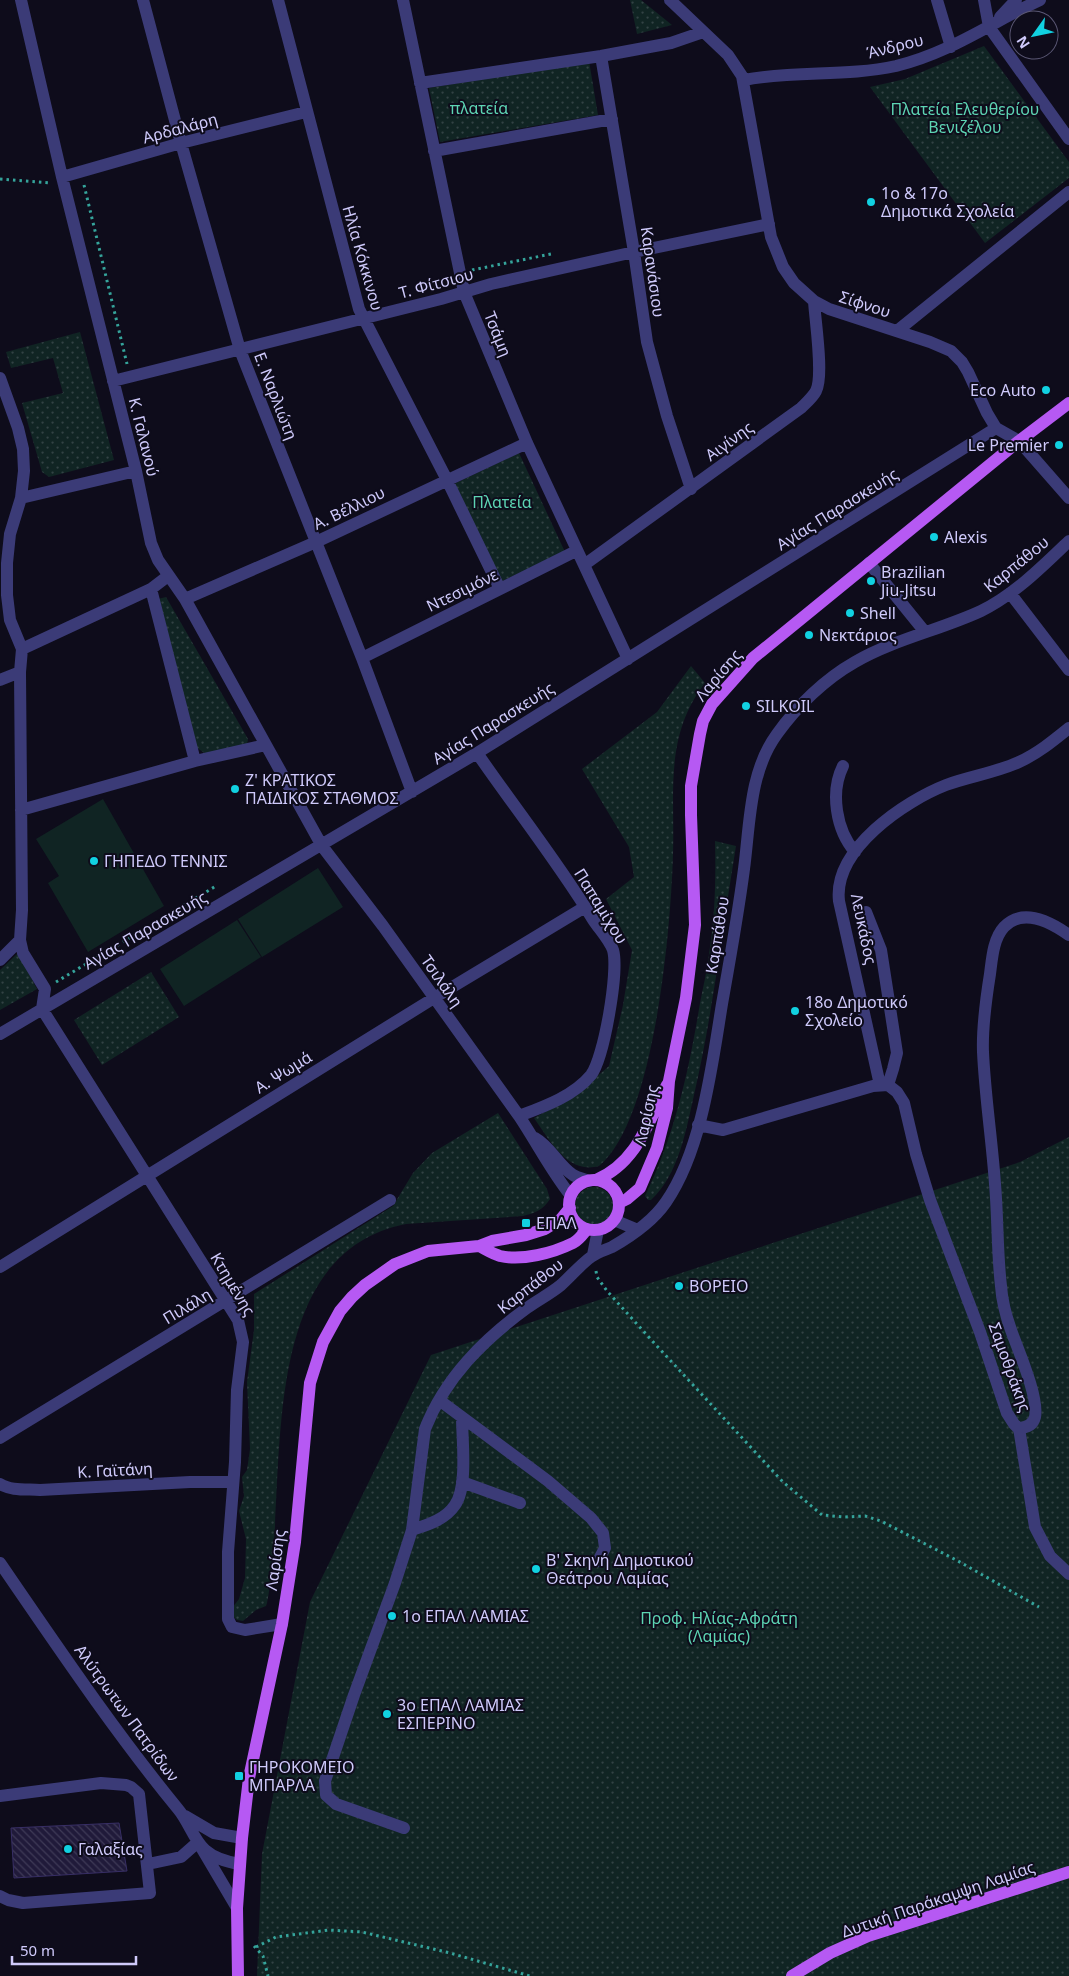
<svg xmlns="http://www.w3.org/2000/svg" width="1069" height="1976" viewBox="0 0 1069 1976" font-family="'Noto Sans',sans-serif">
	<defs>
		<pattern id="grass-dots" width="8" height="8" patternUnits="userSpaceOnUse" patternTransform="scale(1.25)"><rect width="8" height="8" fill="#102423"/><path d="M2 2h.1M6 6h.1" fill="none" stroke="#324244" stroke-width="1.8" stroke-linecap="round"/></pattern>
		<pattern id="building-back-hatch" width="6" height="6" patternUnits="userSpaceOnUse" patternTransform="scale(1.25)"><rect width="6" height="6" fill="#201a3a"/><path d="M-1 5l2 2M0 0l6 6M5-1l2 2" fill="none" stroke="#3f3a57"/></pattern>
	</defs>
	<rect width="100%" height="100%" fill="#0e0c1b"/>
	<path fill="url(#grass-dots)" d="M630,0H641L672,25L637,34Z
		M984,46L1069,162V178L985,243L870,87L905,79Z
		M589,61L598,115L440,142L429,88Z
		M80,332L114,460L49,477L42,472L22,403L63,393L53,358L11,368L6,352Z
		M519,453L565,552L500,582L454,484Z
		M166,597L248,739L247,745L207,755L196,747L158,599Z
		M691,666L705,683C664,736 675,792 673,854C671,926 655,1120 599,1166C567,1175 549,1139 534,1118L576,1095L609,1066L623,1005L632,950L606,899L634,877L629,847L582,769L657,712Z
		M715,841L736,846C722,930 713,1013 694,1095C686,1130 679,1174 651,1200H648L645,1196C675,1135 689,1070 700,1003C703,987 707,971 709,954C715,917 716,879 715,841Z
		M18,953L37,989L0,1010V970Z
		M151,972L179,1017L102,1065L74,1020Z
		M498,1113L547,1189L550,1199C543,1210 535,1213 523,1216L406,1224C249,1255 290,1488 267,1603L266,1606L256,1610L243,1621L237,1620L231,1615L232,1608L239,1599L245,1578L246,1539L239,1511L244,1496L242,1477L247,1470L250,1449L247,1382L254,1330V1294L393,1206L413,1173L432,1153Z
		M1069,1137V1976H257L262,1854L310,1602L431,1355L1020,1162Z
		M575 1206a19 19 0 1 1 38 0a19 19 0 1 1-38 0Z"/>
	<path fill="#102423" d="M103,799L164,906L88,952L48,883L59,876L36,839Z
		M318,868L343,907L262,957L238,919Z
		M237,920L261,957L184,1006L160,969Z"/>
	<path fill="url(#building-back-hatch)" stroke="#372e65" d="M119,1823L127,1871L14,1878L11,1828Z"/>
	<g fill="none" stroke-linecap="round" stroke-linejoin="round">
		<path stroke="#35a49b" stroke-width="3" stroke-dasharray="2.5 4" stroke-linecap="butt" d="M0,179L51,183
			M84,185L127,364
			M472,270L551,254
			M56,982L216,886
			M596,1271L597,1277L607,1291L656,1345L783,1482L822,1515L844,1517L865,1516L881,1521L958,1561L1039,1607
			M254,1946L263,1956L268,1976
			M256,1947L276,1937L329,1930L362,1932L450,1953L530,1976"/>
		<path stroke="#3b3b77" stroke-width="12" d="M21,0L62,177L136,471L151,543L158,560L185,599L322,846L383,926L519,1116C537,1143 551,1171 571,1196
			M143,0L181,143L240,350L362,658L412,792
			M278,0L359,309L447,480L500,589
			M403,0L464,292L527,443L628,659
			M670,0L728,55L742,76L771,237L783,267L794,283L814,301L829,309L930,342L951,351L962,362L968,372L987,413L996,428L1019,441L1069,498
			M937,0L951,47
			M984,0L989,27L1069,139
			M1000,17L1016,0
			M601,56L634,252L647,342L667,416L691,489
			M744,80C794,70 846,77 896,66C952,52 990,23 1040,0
			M420,83L601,56L671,43L703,32
			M434,151L612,119
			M62,177L181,143L306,112
			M897,331L1069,192
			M0,378L18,428L23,449L24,471L21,498L10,534L7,563V595L10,620L22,649L20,672L22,910L20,940L23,953L45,989L42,1009L238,1320L243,1342L237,1390L235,1462L228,1552V1619L232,1627L245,1630L282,1624
			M113,381L441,299L491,284L634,252L769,224
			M21,498L136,471
			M869,563L925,632
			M584,565L801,408C806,403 813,397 816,391C824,376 815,320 814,301
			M1010,593L1069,670
			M185,599L316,542L527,443
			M22,649L151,589L168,576
			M362,658L576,551
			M0,680L20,672
			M477,753C515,808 557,861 592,918C598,928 609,939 613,950C619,971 604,1058 591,1075C574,1096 543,1107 519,1116
			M195,761L266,745
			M843,766C830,792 836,830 855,852
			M21,810L195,761L151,589
			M866,912L881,950L897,1053L893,1069L888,1085
			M0,960L20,940
			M0,1034L477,753L996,428
			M880,1085L839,901C833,849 905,801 946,785C970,776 995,773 1019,762C1037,754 1053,741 1069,728
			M698,1125L723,1130L873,1086L888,1085L897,1092L904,1103L916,1154L930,1200L980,1332L1007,1413L1014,1424L1018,1428C1027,1428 1033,1425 1035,1417C1039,1397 1018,1350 1011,1330C1006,1316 1002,1301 1001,1286C997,1252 998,1218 995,1184C992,1140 985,1096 983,1052C982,1026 986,999 990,974C992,959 993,939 1004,927C1023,907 1052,923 1069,935
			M535,1138C551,1147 558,1165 573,1175C578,1178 584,1179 589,1181
			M614,1220L638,1230
			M593,1255L598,1230
			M0,1267L434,998L585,907
			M439,1400L548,1481L591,1518L603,1533L605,1548L598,1561
			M1019,1428L1035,1527L1050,1556L1069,1574
			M0,1438L390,1200
			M462,1482L520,1503
			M0,1484C11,1491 27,1489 40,1490L190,1482H233
			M412,1530C427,1525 445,1520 455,1505C468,1487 462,1440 462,1417
			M0,1563C57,1646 114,1731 178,1809C189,1822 193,1839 205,1850C215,1859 227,1862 240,1864
			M0,1796L101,1783L126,1785L131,1787L139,1794L150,1893L23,1903L8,1900L0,1896
			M185,1816L214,1833L242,1838
			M404,1828L336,1804L326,1795L325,1781L354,1695L395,1583L412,1530L425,1429C445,1378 483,1340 527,1308C538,1300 550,1294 561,1285C571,1276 580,1265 591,1257C597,1252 605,1250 612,1247C633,1235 653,1221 666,1202C702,1150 712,1065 722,1004C730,959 738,915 744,869C750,824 749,772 777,734C797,706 825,679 855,662C895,639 940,630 981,611C1014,595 1043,566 1069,541
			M148,1864L181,1857L198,1842L237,1908"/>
		<path stroke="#b659f3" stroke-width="12" d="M596,1180C637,1163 648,1122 667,1085
			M569 1205a25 25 0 1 1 50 0a25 25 0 1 1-50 0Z
			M619,1203L627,1199L640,1188L657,1148L667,1108L669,1081L686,998L695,925L691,815V786L700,734L703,721L712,704L753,658L1019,441L1069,403
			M479,1246C485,1249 493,1254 500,1256C522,1261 553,1253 573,1243C579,1240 583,1234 587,1229
			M238,1976L237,1908L242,1838L249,1778L282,1624L295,1542L310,1383L323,1342L340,1311L352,1297L365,1285L395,1264L428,1251L479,1246L492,1241L526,1235L545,1229L561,1219L570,1208
			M792,1976L830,1953L868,1936L1069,1872"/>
	</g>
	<g fill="#11d1e1" stroke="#0e0c1b" stroke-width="2">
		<circle cx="871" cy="202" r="5"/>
		<circle cx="1046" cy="390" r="5"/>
		<circle cx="1059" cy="445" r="5"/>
		<circle cx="934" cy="537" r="5"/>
		<circle cx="871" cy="581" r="5"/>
		<circle cx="850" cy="613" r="5"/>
		<circle cx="809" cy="635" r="5"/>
		<circle cx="746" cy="706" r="5"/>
		<circle cx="235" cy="789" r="5"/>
		<circle cx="94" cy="861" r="5"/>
		<circle cx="795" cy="1011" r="5"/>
		<rect x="521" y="1218" width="10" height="10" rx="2.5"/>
		<circle cx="679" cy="1286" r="5"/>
		<circle cx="536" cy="1569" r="5"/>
		<circle cx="392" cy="1616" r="5"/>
		<circle cx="387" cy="1714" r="5"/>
		<rect x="234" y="1771" width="10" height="10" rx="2.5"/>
		<circle cx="68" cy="1849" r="5"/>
	</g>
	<g text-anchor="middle" stroke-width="4" stroke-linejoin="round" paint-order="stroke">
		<g font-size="16" fill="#cfcafb" stroke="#0e0c1b">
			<text transform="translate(895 46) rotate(-14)" y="6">Άνδρου</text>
			<text transform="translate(180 128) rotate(-15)" y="6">Αρδαλάρη</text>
			<text transform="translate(363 258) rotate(74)" y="6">Ηλία Κόκκινου</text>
			<text transform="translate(653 272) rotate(82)" y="6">Καρανάσιου</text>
			<text transform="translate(436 283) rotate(-15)" y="6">Τ. Φίτσιου</text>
			<text transform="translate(865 304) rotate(18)" y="6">Σίφνου</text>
			<text transform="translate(498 334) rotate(68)" y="6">Τσάμη</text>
			<text transform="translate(276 396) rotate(69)" y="6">Ε. Ναρλιώτη</text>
			<text transform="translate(144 437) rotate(76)" y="6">Κ. Γαλανού</text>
			<text transform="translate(729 441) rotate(-36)" y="6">Αιγίνης</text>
			<text transform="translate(349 508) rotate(-26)" y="6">Α. Βέλλιου</text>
			<text transform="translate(837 509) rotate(-32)" y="6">Αγίας Παρασκευής</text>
			<text transform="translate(1016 564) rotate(-39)" y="6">Καρπάθου</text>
			<text transform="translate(462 590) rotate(-26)" y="6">Ντεσιμόνε</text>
			<text transform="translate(718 675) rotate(-50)" y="6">Λαρίσης</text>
			<text transform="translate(493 723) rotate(-32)" y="6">Αγίας Παρασκευής</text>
			<text transform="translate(601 906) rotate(58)" y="6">Παπαμίχου</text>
			<text transform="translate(864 929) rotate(78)" y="6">Λευκάδος</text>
			<text transform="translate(145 930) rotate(-30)" y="6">Αγίας Παρασκευής</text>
			<text transform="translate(717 935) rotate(-81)" y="6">Καρπάθου</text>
			<text transform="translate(442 981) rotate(55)" y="6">Τσιλάλη</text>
			<text transform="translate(283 1072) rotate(-32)" y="6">Α. Ψωμά</text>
			<text transform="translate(646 1115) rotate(-78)" y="6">Λαρίσης</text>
			<text transform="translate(233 1284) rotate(59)" y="6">Κτημένης</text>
			<text transform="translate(530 1286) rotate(-38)" y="6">Καρπάθου</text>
			<text transform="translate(187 1306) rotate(-31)" y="6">Πιλάλη</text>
			<text transform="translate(1010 1367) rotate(70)" y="6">Σαμοθράκης</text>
			<text transform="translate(115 1470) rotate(-3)" y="6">Κ. Γαϊτάνη</text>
			<text transform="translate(275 1560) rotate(-82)" y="6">Λαρίσης</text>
			<text transform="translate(127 1713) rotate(54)" y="6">Αλύτρωτων Πατρίδων</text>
			<text transform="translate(938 1899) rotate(-19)" y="6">Δυτική Παράκαμψη Λαμίας</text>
		</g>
		<g font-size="16" fill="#5dd4b3" stroke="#0e0c1b">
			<text x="479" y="114">πλατεία</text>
			<text x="965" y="115">Πλατεία Ελευθερίου<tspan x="965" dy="18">Βενιζέλου</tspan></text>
			<text x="502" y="508">Πλατεία</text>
			<text x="719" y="1624">Προφ. Ηλίας-Αφράτη<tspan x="719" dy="18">(Λαμίας)</tspan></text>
		</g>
		<g font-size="16" fill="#cfcafb" stroke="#0e0c1b" text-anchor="start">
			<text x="881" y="199">1ο &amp; 17ο<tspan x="881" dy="18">Δημοτικά Σχολεία</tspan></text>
			<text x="1036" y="396" text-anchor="end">Eco Auto</text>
			<text x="1049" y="451" text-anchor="end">Le Premier</text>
			<text x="944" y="543">Alexis</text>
			<text x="881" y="578">Brazilian<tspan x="881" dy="18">Jiu-Jitsu</tspan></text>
			<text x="860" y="619">Shell</text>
			<text x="819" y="641">Νεκτάριος</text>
			<text x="756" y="712">SILKOIL</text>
			<text x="245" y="786">Ζ' ΚΡΑΤΙΚΟΣ<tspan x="245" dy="18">ΠΑΙΔΙΚΟΣ ΣΤΑΘΜΟΣ</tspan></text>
			<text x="104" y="867">ΓΗΠΕΔΟ ΤΕΝΝΙΣ</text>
			<text x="805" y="1008">18ο Δημοτικό<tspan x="805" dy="18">Σχολείο</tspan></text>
			<text x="536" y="1229">ΕΠΑΛ</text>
			<text x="689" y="1292">ΒΟΡΕΙΟ</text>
			<text x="546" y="1566">Β' Σκηνή Δημοτικού<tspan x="546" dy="18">Θεάτρου Λαμίας</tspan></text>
			<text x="402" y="1622">1ο ΕΠΑΛ ΛΑΜΙΑΣ</text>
			<text x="397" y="1711">3ο ΕΠΑΛ ΛΑΜΙΑΣ<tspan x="397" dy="18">ΕΣΠΕΡΙΝΟ</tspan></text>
			<text x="249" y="1773">ΓΗΡΟΚΟΜΕΙΟ<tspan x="249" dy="18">ΜΠΑΡΛΑ</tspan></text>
			<text x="78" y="1855">Γαλαξίας</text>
		</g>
	</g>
	<g transform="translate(1034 35) rotate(237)"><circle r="24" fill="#0e0c1b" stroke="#5b5875"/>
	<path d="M0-4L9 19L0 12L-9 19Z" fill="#11d1e1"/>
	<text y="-8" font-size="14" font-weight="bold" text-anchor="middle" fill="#cfcafb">N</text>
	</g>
	<path d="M12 1956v8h124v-8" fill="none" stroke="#cfcafb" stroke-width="2.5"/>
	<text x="20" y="1956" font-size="15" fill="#cfcafb" stroke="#0e0c1b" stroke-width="4" paint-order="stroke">50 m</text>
</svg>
